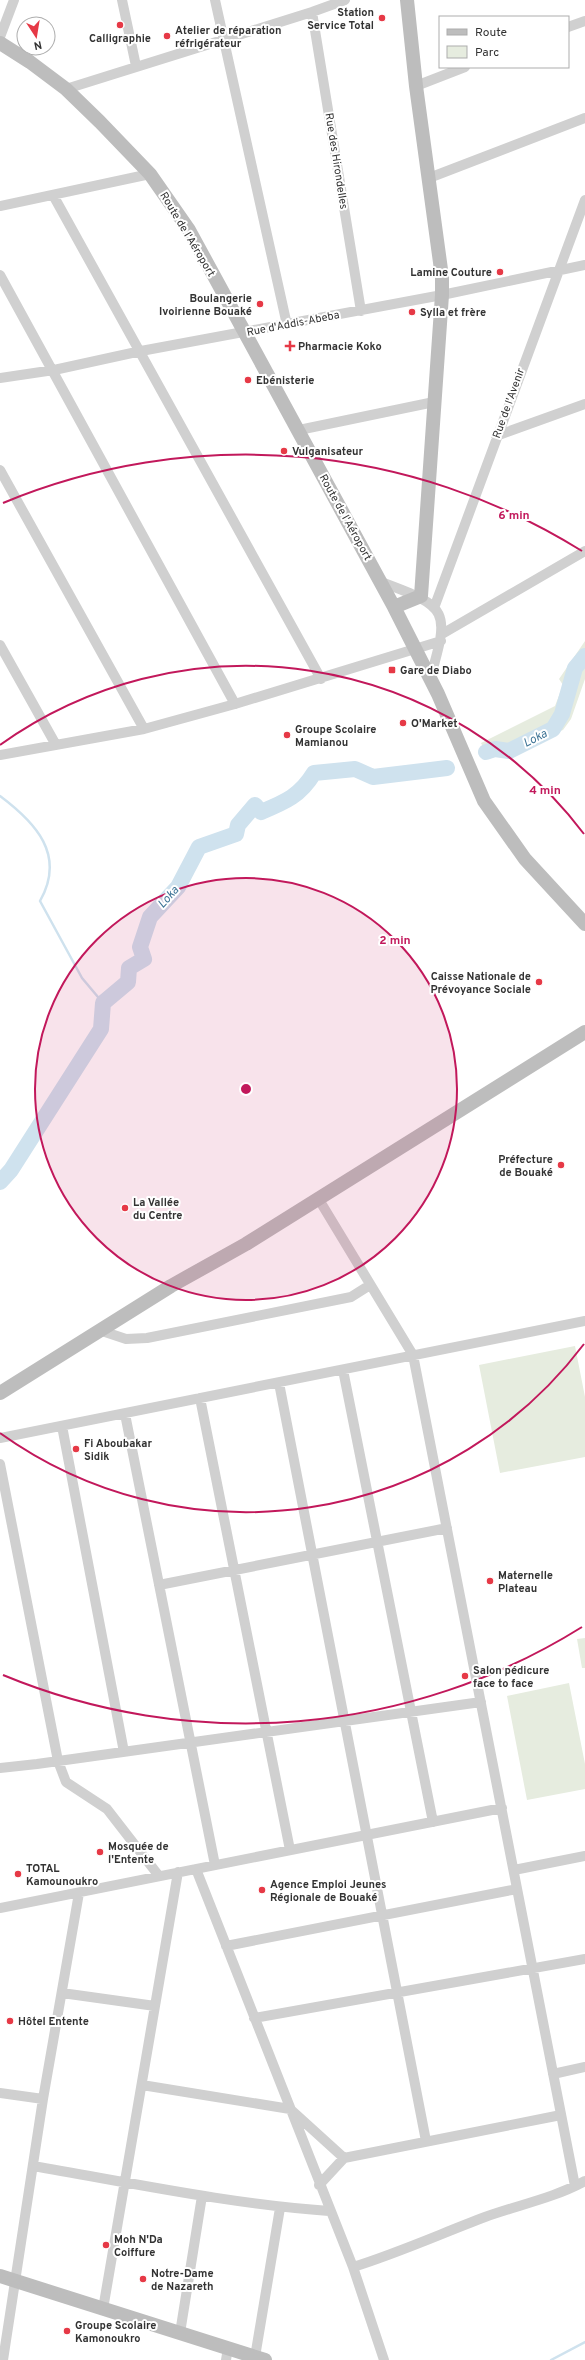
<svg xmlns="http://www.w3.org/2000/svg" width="585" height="2360" viewBox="0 0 585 2360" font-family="Overpass,sans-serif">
	<rect width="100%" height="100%" fill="#fff"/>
	<path fill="#e6ecdf" d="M585,641V679L571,719L563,730L489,759L481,743L555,706L563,685L559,679Z
		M575,1346L585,1397V1457L500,1473L479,1365Z
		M585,1638V1668H582L577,1639Z
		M569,1683L585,1764V1789L527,1800L507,1696Z"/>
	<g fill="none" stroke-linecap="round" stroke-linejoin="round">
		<path stroke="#cfe2ee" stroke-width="2.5" d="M0,796C36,823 66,855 40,901L82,978L103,1003
			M551,2360L585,2342"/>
		<path stroke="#cfe2ee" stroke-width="16" d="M486,752L495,749L509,751L553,729L562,714L575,668L585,656
			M0,1182L11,1170L101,1029L103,1003L128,982L129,968L144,959L140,947L150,917L178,887L199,847L236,834L238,825L255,805L261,812C285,802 300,796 314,773L355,769L373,777L447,768"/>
		<path stroke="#d0d0d0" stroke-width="10" d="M122,0L136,66
			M215,0L287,325
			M312,12L361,311
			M568,27L585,21
			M0,37L14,0
			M416,86L465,67
			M66,89L312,12L345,0
			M429,178L585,118
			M53,195L321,679
			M0,206L150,174
			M0,275L235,704
			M0,378L54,370L141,351L442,295L585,265
			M299,430L434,402
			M496,436L585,404
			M0,470L144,729
			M381,582C449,607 450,610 430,679
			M434,608L585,200
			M442,634L585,551
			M0,645L56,745
			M0,755L144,729L235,704L441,641
			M318,1198L413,1355L575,2186
			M99,1330L126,1339L147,1338L351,1297L370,1285
			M343,1370L433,1822
			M279,1383L426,2141
			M200,1398L290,1850
			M125,1414L215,1865
			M62,1426L124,1752
			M0,1438L585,1321
			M0,1464L58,1761L66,1782L107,1809L159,1876
			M159,1585L447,1528
			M0,1768L37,1764L481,1702
			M196,1869L353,2267L384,2360
			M514,1870L585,1856
			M0,1908L502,1808
			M226,1946L517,1889
			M62,1993L155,2006
			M254,2018L585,1959
			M553,2074L585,2067
			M142,2085L290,2109L344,2158
			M0,2093L43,2099
			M33,2166C132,2183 230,2204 329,2211
			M319,2185L344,2158L561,2115
			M353,2267C398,2253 440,2234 485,2217C518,2205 554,2198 585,2181
			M103,2309L178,1872
			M180,2333L202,2196
			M255,2357L280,2208
			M3,2360L43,2099L79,1893
			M226,2360L228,2348"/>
		<path stroke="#bdbdbd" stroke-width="14" d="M0,43L30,62L66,89L100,122L150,174L189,230L394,607L438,694L484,801L525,859L585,924
			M394,607L421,596L442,295V277L416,86L407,0
			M0,1393L171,1286L246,1244L585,1032
			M0,2276L265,2360"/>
	</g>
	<circle cx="246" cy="1089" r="211" fill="#c2185b" fill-opacity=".12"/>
	<g fill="none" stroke="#c2185b" stroke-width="2">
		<circle cx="246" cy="1089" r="211"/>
		<path d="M584 1344A423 423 0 0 1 0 1433M0 745A423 423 0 0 1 584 834"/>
		<path d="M582 1627A634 634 0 0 1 3 1675M3 503A634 634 0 0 1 582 551"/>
	</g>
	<g fill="#e63946" stroke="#fff" stroke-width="1.5">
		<circle cx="382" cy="18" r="4"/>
		<circle cx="120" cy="25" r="4"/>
		<circle cx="167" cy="36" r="4"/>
		<circle cx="500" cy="272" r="4"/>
		<circle cx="260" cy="304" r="4"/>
		<circle cx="412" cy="312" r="4"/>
		<path d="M288 340h4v4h4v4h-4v4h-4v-4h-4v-4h4z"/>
		<circle cx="248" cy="380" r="4"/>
		<circle cx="284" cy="451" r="4"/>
		<rect x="388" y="666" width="8" height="8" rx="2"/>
		<circle cx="403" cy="723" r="4"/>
		<circle cx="287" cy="735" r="4"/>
		<circle cx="539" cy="982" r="4"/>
		<circle cx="561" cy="1165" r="4"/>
		<circle cx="125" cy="1208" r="4"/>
		<circle cx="76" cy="1449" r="4"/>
		<circle cx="490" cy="1581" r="4"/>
		<circle cx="465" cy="1676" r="4"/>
		<circle cx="100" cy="1852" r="4"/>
		<circle cx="18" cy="1874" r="4"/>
		<circle cx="262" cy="1890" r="4"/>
		<circle cx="10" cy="2021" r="4"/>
		<circle cx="106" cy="2245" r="4"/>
		<circle cx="143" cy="2279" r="4"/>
		<circle cx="67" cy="2331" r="4"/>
	</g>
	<g text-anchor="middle" stroke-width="4" stroke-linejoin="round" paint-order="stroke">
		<g font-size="11" font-weight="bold" fill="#333" stroke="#fff" text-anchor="start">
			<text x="374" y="16" text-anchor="end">Station<tspan x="374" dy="13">Service Total</tspan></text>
			<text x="175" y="34">Atelier de réparation<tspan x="175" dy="13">réfrigérateur</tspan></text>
			<text x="120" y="42" text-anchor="middle">Calligraphie</text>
			<text x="492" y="276" text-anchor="end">Lamine Couture</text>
			<text x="252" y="302" text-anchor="end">Boulangerie<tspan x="252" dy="13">Ivoirienne Bouaké</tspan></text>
			<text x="420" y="316">Sylla et frère</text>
			<text x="298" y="350">Pharmacie Koko</text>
			<text x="256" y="384">Ebénisterie</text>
			<text x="292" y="455">Vulganisateur</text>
			<text x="400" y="674">Gare de Diabo</text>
			<text x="411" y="727">O'Market</text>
			<text x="295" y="733">Groupe Scolaire<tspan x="295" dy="13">Mamianou</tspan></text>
			<text x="531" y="980" text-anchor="end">Caisse Nationale de<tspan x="531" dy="13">Prévoyance Sociale</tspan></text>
			<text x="553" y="1163" text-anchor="end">Préfecture<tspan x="553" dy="13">de Bouaké</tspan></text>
			<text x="133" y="1206">La Vallée<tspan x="133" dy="13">du Centre</tspan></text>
			<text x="84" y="1447">Fi Aboubakar<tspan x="84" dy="13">Sidik</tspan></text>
			<text x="498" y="1579">Maternelle<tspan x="498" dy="13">Plateau</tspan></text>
			<text x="473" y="1674">Salon pédicure<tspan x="473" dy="13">face to face</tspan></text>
			<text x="108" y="1850">Mosquée de<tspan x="108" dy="13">l'Entente</tspan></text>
			<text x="26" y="1872">TOTAL<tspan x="26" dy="13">Kamounoukro</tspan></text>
			<text x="270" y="1888">Agence Emploi Jeunes<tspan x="270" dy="13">Régionale de Bouaké</tspan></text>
			<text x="18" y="2025">Hôtel Entente</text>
			<text x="114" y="2243">Moh N'Da<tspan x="114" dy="13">Coiffure</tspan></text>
			<text x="151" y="2277">Notre-Dame<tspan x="151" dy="13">de Nazareth</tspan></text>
			<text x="75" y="2329">Groupe Scolaire<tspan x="75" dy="13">Kamonoukro</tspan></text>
		</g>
		<g font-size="11" fill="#333" stroke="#fff">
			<text transform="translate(337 161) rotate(81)" y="4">Rue des Hirondelles</text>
			<text transform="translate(188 234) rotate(59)" y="4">Route de l'Aéroport</text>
			<text transform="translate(293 323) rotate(-11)" y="4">Rue d'Addis-Abeba</text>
			<text transform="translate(508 403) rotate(-70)" y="4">Rue de l'Avenir</text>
			<text transform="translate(346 517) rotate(61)" y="4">Route de l'Aéroport</text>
		</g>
		<g font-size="12" font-style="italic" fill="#3f7597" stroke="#fff">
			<text transform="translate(535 738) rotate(-27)" y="4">Loka</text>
			<text transform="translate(168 897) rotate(-48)" y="4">Loka</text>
		</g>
	</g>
	<circle cx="246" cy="1089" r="6" fill="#c2185b" stroke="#fff" stroke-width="2"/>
	<g font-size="12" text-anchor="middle" font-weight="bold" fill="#c2185b" stroke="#fff" stroke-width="4" stroke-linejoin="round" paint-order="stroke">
		<text x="514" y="519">6 min</text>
		<text x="545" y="794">4 min</text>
		<text x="395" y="944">2 min</text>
	</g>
	<rect x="439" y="16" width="130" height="52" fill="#ffffff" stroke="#adadad"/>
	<rect x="447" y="29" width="20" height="6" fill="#bdbdbd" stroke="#adadad"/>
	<text x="475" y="36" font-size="12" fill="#333333">Route</text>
	<rect x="447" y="46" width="20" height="12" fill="#e6ecdf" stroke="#adadad"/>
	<text x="475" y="56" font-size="12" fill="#333333">Parc</text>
	<g transform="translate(36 36) rotate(168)"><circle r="19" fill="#ffffff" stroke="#adadad"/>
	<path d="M0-3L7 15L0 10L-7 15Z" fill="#e63946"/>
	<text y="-6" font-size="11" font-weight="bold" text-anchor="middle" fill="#333333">N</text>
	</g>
</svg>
